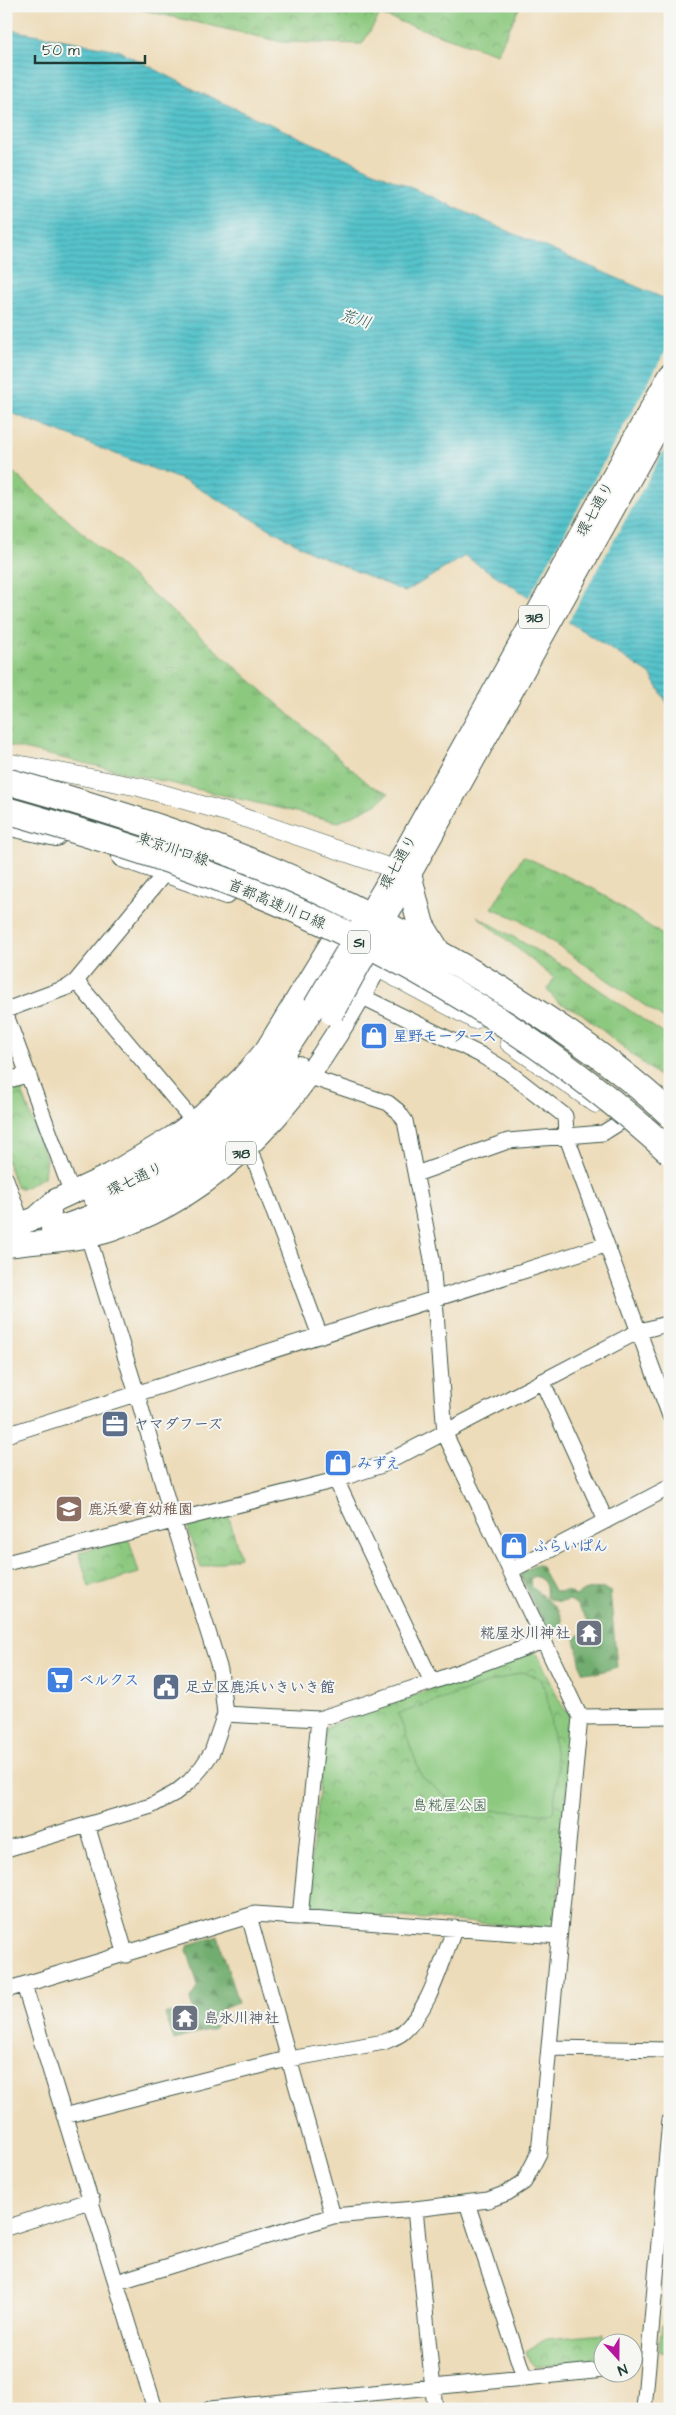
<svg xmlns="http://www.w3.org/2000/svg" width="676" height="2415" viewBox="0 0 676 2415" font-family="'Architects Daughter','Klee One',sans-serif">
	<defs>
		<pattern id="grass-tufts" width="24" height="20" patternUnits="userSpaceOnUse" patternTransform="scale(1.25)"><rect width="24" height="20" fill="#8cc97f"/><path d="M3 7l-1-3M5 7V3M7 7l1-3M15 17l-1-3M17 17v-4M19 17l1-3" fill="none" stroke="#72a469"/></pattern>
		<pattern id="forest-firs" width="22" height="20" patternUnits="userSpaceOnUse" patternTransform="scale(1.25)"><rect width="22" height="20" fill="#71ad6e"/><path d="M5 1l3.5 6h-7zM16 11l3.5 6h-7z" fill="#5c8e5b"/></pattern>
		<pattern id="park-crowns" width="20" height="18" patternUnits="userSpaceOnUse" patternTransform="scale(1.25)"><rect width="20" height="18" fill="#8cc97f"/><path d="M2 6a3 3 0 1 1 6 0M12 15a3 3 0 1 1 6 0" fill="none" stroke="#72a469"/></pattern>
		<pattern id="water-rules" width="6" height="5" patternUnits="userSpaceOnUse" patternTransform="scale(1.25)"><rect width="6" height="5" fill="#56c3cb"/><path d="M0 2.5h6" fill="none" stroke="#47a0a6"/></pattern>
	</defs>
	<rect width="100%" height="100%" fill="#f6f6f2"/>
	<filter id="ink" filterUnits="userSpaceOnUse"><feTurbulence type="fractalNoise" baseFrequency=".02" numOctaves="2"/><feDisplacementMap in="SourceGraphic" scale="10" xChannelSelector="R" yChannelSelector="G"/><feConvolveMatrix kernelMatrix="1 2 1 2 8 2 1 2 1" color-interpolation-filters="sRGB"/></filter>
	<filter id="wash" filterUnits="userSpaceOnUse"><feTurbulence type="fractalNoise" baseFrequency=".0096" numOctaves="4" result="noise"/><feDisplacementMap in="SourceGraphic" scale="20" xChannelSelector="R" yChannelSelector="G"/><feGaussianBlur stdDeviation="1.12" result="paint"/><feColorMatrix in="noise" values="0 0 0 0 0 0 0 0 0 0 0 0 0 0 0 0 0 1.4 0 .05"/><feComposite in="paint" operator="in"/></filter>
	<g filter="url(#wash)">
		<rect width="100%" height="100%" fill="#eddcb9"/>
		<path fill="url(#grass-tufts)" stroke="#56835a" d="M6,466L371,786L389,793L378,803L339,822L6,745Z
			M523,856L594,889L670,940V1023L522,921L492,908Z
			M477,916L572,971L670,1038V1085L581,1013L558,1002L547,990L554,978Z"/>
		<path fill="url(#forest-firs)" stroke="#487551" d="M534,1565H540L555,1592L567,1591L576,1596C584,1589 600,1586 610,1591L617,1667L596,1673L582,1671L575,1639L590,1626L576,1604L570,1600C563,1603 553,1602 546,1597C547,1586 546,1580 534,1576L530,1580L531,1586C542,1597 558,1605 562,1621L557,1631L549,1634L545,1629L521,1576L522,1572Z
			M218,1936L238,2003L217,2011L215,2028L174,2040L165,2014L172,2013L174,2017L193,2012L191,1999L198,1985L187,1950L189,1945Z"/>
		<path fill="url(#park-crowns)" stroke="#56835a" d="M125,6H520L497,54L380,15L362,44L282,42Z
			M16,1086L21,1088L46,1158L44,1177L22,1189L16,1186L6,1158V1089Z
			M228,1513L240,1557L201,1568L188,1528L191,1523Z
			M129,1540L139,1573L89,1587L79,1552Z
			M534,1652L538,1655L564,1710L571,1713L573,1725L556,1922L548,1928L315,1911L306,1905L326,1727Z
			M662,2325H670V2353L661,2352L659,2350Z
			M604,2334L603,2360L534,2367L530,2362L526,2351L546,2339Z"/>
		<path fill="#8cc97f" stroke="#56835a" d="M522,1672L539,1678L546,1691L558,1770L553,1814L487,1810L459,1804L445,1796L422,1777L398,1714Z"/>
		<path fill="url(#water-rules)" stroke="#3a8080" d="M6,29L118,50L199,92L494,225L670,301V708L650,674L465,556L405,592L311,552L187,482L6,411Z"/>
		<path fill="#eddcb9" d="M670,343V440L567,624L528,599Z"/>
	</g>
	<g filter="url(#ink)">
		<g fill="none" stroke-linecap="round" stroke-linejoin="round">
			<g stroke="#3e5548" stroke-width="17">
				<path id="minor" d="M76,981L194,1122
					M361,996L481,1055L507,1071L565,1116L566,1135L670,1416
					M6,1010L68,987L76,981L165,873
					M6,1015L71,1191
					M6,1081L29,1074
					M247,1148L255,1161L320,1336
					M416,1174L508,1141L603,1133L622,1121
					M6,1179L22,1224
					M542,1381L606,1521
					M6,1435L605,1245
					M336,1480L432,1682
					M6,1563L336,1480L382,1465L637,1332L670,1323
					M510,1571L670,1487
					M225,1714L319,1719
					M580,1717L670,1716
					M87,1825L126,1955
					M6,1849L151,1806L175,1793L190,1781L202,1767L212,1752L225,1714L220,1670L173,1520L137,1394L88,1236
					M249,1916L333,2216
					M300,1918L319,1719L432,1682L543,1641
					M24,1985L155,2409
					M6,1990L255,1914L559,1936
					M550,2048L670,2050
					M64,2116L279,2061L384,2042C390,2039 397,2037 402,2033C431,2008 441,1962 455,1928
					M467,2203L524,2377
					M415,2209L435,2409
					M6,2228L92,2200
					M117,2282L333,2216L415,2209L488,2200L507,2193L524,2182L539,2153L580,1717L445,1434L432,1259L405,1121L398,1111L388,1103L310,1077
					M210,2409L604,2370
					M644,2409L670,2120"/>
			</g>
			<g stroke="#3e5548" stroke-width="19">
				<path id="tertiary" d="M6,762L139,787L233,814L394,869
					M376,967L475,1020
					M509,1043L596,1104"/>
			</g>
			<g stroke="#3e5548" stroke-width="22">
				<path id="secondary" d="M44,804C143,838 244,868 337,914
					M6,825L56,836
					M122,857L226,894"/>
			</g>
			<g stroke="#3e5548" stroke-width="24">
				<path id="primary" d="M385,887L670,374
					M400,892L670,407
					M94,1197C125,1185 156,1173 183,1155C240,1117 281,1064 315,1005
					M36,1218L56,1200L110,1175L173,1137L203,1115L242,1078L266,1050L346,919
					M6,1229L50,1213
					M52,1230C151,1197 236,1156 298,1067
					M7,1246C41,1241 79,1241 112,1230C251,1183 323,1065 389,943"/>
			</g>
			<g stroke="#3e5548" stroke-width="28">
				<path id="motorway" d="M409,877L415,902"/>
			</g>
			<use href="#minor" stroke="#fff" stroke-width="15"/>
			<use href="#tertiary" stroke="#fff" stroke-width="18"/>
			<use href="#secondary" stroke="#fff" stroke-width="20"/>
			<use href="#primary" stroke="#fff" stroke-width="22"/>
			<use href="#motorway" stroke="#fff" stroke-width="26"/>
			<g stroke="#3e5548" stroke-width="24" stroke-linecap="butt">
				<path id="primary-bridge" d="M315,1005L385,887
					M332,1014L398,895"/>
			</g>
			<g stroke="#3e5548" stroke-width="28" stroke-linecap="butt">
				<path id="motorway-bridge" d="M6,781C110,810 215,843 313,888C368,914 421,943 473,973C543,1014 611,1059 670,1114
					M6,810C104,838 203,868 296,910C432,971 560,1052 670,1152
					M415,902L421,925L438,953"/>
			</g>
			<use href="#primary-bridge" stroke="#fff" stroke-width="22"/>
			<use href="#motorway-bridge" stroke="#fff" stroke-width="26"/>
		</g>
	</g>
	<defs>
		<g id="shop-square" transform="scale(1.4375)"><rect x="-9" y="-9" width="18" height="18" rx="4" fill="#3f7fe0" stroke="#f6f6f2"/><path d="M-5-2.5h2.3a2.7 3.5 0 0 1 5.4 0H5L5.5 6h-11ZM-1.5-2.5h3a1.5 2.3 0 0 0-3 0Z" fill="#fff"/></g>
		<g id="office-square" transform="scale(1.4375)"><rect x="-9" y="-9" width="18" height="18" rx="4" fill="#5c6f8a" stroke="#f6f6f2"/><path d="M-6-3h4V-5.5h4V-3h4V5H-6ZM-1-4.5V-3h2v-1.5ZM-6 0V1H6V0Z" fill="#fff"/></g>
		<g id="school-square" transform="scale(1.4375)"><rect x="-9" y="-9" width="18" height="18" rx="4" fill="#8d6e63" stroke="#f6f6f2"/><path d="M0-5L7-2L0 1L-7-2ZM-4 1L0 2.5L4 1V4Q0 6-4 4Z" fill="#fff"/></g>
		<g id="temple-square" transform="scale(1.4375)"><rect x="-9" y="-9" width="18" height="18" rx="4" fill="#6b7280" stroke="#f6f6f2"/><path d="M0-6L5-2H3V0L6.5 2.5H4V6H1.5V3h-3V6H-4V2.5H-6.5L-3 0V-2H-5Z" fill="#fff"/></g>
		<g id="supermarket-square" transform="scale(1.4375)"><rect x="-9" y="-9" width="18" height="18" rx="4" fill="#3f7fe0" stroke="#f6f6f2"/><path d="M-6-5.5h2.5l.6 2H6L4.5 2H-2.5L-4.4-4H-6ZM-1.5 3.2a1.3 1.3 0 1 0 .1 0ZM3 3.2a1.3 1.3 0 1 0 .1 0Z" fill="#fff"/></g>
		<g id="civic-square" transform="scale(1.4375)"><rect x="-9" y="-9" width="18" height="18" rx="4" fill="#5c6f8a" stroke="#f6f6f2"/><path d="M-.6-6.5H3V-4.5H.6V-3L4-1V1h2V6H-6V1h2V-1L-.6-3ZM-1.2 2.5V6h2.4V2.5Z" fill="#fff"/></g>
	</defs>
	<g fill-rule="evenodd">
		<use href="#shop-square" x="374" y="1036"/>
		<use href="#office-square" x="115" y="1424"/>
		<use href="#shop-square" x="338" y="1463"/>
		<use href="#school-square" x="69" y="1509"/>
		<use href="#shop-square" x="514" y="1546"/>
		<use href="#temple-square" x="589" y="1633"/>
		<use href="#supermarket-square" x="60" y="1680"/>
		<use href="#civic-square" x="166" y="1687"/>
		<use href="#temple-square" x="185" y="2018"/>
	</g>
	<g text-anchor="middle" stroke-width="4" stroke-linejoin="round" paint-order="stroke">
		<g fill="#f6f6f2" stroke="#60746d" stroke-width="1">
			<rect x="519" y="605.5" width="30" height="23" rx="4"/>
			<rect x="348" y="930.5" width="22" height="23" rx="4"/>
			<rect x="226" y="1141.5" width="30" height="23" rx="4"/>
		</g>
		<g font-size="14" font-weight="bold" fill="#1f3d34">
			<text x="534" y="622">318</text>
			<text x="359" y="947">S1</text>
			<text x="241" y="1158">318</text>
		</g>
		<g font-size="15" fill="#1f3d34" stroke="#f6f6f2">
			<text transform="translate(595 509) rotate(-61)" y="5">環七通り</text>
			<text transform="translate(173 849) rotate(19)" y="5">東京川口線</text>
			<text transform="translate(398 862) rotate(-61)" y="5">環七通り</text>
			<text transform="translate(277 904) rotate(23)" y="5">首都高速川口線</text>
			<text transform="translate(135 1179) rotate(-25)" y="5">環七通り</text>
		</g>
		<g font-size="15" font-weight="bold" fill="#366cbe" stroke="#f6f6f2" text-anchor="start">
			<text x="393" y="1041">星野モータース</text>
			<text x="357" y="1468">みずえ</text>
			<text x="533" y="1551">ふらいぱん</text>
			<text x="79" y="1685">ベルクス</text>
		</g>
		<g font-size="15" font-weight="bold" fill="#4e5e75" stroke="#f6f6f2" text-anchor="start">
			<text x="134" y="1429">ヤマダフーズ</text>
			<text x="185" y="1692">足立区鹿浜いきいき館</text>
		</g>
		<g font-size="15" font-weight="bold" fill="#785e54" stroke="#f6f6f2" text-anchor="start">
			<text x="88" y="1514">鹿浜愛育幼稚園</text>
		</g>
		<g font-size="15" font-weight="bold" fill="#5b616d" stroke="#f6f6f2" text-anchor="end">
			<text x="570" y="1638">糀屋氷川神社</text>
			<text x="204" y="2023" text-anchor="start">島氷川神社</text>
		</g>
		<g font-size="15" fill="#3a6047" stroke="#f6f6f2">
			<text x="450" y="1810">島糀屋公園</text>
		</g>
		<g font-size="16" font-style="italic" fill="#2d5e5a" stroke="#f6f6f2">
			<text transform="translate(356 318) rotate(17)" y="6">荒川</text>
		</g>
	</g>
	<rect width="676" height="2415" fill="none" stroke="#f6f6f2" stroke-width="25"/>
	<g transform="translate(618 2358) rotate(159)"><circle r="24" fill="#f6f6f2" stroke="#a0aca6"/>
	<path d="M0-4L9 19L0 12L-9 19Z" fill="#b5179e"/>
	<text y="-8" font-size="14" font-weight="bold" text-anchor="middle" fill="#1f3d34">N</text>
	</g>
	<path d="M35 55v8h110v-8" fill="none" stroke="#1f3d34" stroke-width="2.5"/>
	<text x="42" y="55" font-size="15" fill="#1f3d34" stroke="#f6f6f2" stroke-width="4" paint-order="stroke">50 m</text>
</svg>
